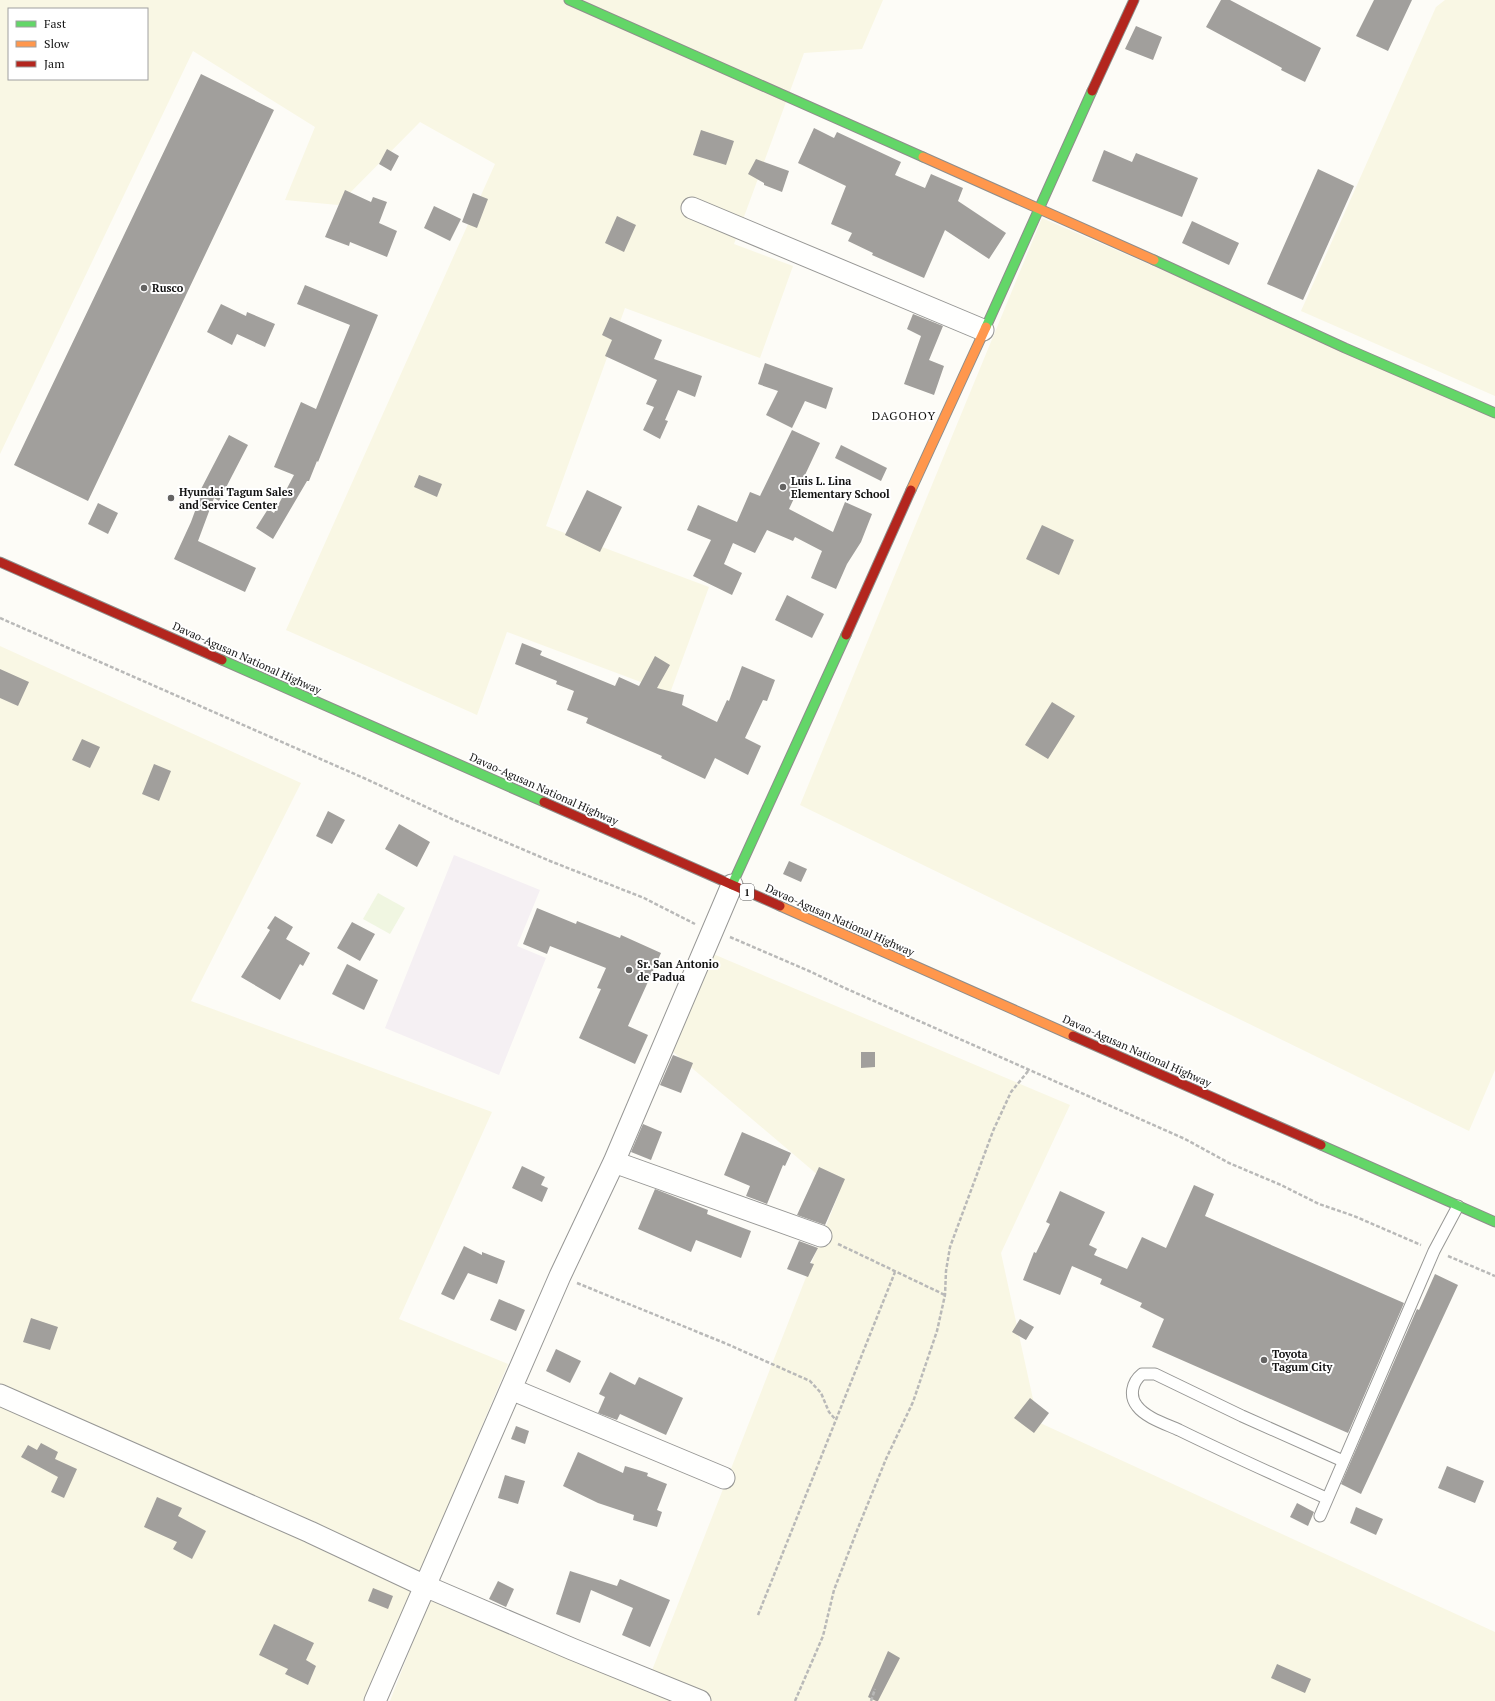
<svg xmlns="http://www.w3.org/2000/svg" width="1495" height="1701" viewBox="0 0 1495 1701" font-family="'PT Serif',serif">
	<rect width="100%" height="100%" fill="#fdfcf7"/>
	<path fill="#f5f0f3" d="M454,855L540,890L517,946L546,958L499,1075L385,1028Z"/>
	<path fill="#f9f7e4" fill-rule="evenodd" d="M0,0H883L862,49L804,53L734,244L793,266L760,358L625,308L546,526L709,587L670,693L507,632L477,715L286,630L495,164L420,122L338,205L285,200L315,127L193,51L0,454ZM9,9H147V79H9Z
		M1445,0H1495V396L1301,311L1436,7Z
		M1042,218L1495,414V1070L1469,1131L800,805Z
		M0,646L301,783L191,1001L492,1112L399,1319L508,1364L366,1701H0Z
		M699,948L1070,1105L1001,1253L1038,1422L1495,1632V1701H390L429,1600L649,1678L839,1193L666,1046Z"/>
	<path fill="#f0f6e1" d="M378,893L405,908L390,934L363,919Z"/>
	<path fill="#a19f9c" d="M1221,0H1230L1321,48L1305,82L1281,70L1282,68L1206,27Z
		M1374,0H1412L1388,51L1356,36Z
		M1136,26L1162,37L1153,60L1125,49Z
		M201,74L274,110L88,501L14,465Z
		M814,128L834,138L837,132L901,162L895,175L925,188L931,174L963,188L958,201L1006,233L989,259L945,230L924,278L872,255L873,253L848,241L852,233L831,224L846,186L798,163Z
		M701,130L734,141L726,165L693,155Z
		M387,149L399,156L391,171L379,164Z
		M1104,150L1132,162L1136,153L1198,178L1182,217L1092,181Z
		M756,159L789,171L782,192L764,185V183L748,174Z
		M1318,169L1354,186L1303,300L1267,284Z
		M345,190L371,202L373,197L387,202L379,223L397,231L387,257L350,242L349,246L325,237Z
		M473,193L488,199L477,228L462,222Z
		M434,206L461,219L450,241L424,228Z
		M617,216L636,225L624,252L605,243Z
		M1192,221L1239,243L1229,265L1182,243Z
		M305,285L378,315L318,462L317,461L309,481H307L273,539L256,528L268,509L274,513L294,475L274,467L301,402L316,409L350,325L297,304Z
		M221,304L246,316L247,312L275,324L265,347L237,334L232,345L207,332Z
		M913,314L943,326L929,360L944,366L934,395L904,384L921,336L907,329Z
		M610,317L662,340L654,359L702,376L695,397L678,390L665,420L668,421L660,439L643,430L654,407L646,404L657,380L605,356L612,340L602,335Z
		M765,363L833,388L826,409L805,401L792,428L766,415L778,391L758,384Z
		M792,430L820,443L789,509L833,532L845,502L872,514L861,542L847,564L836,589L811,578L822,551L795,537L793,541L767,530L755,553L733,543L724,564L742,573L732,595L693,576L711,540L687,530L698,505L737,522L750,492L760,496Z
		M229,435L248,445L219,501L214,498L198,541L256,568L245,592L174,559L191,522L202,492L200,491Z
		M841,445L887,468L881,481L835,458Z
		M419,475L442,484L437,497L414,487Z
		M587,490L622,507L600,552L565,535Z
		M98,503L118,513L108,534L88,524Z
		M1042,525L1074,540L1059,575L1026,559Z
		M787,595L824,614L812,638L775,620Z
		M522,643L542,651L540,655L615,686L619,677L639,686L655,656L670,665L657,688L684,695L682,705L717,722L727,700L729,701L742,666L775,680L767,701L763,700L745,738L761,746L748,775L715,758L705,779L661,758L662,756L586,723L588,718L567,710L574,691L556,684L557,681L515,664Z
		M0,669L29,682L18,706L0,698Z
		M1052,702L1075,716L1048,759L1025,745Z
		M82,739L100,747L90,768L72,760Z
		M154,764L171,771L159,801L142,794Z
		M328,811L345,820L332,844L316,836Z
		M399,824L430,842L417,867L385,849Z
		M789,861L807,869L801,882L783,874Z
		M537,908L576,924L577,921L620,938L621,935L661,953L628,1026L648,1035L635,1064L579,1038L601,989L597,988L606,968L550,946L547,954L523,944Z
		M275,916L293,927L286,939L310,953L303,966L300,964L280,1000L241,977L270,930L267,928Z
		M352,922L375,934L360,961L337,948Z
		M347,964L378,980L364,1010L332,994Z
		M861,1052H875V1067L861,1068Z
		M673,1055L693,1063L681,1093L660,1085Z
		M643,1124L662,1132L651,1160L631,1152Z
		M742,1132L791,1153L785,1166L783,1165L767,1204L746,1196L750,1186L724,1175Z
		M522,1166L545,1177L541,1185L548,1188L542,1202L512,1188Z
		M819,1167L845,1179L825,1225L797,1215Z
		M1194,1185L1214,1194L1205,1216L1404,1303L1348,1433L1152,1347L1164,1319L1140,1307L1142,1303L1100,1284L1102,1279L1072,1266L1060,1295L1023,1280L1034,1252L1036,1253L1050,1224L1046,1222L1060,1191L1105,1212L1089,1245L1097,1249L1094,1255L1127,1269L1142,1237L1166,1248Z
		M655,1189L708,1210L707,1214L751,1231L741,1258L696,1240L691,1252L638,1229Z
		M799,1241L818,1248L810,1263L814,1264L808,1277L787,1269Z
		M464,1246L482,1255V1252L505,1261L497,1284L468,1273L454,1300L441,1294Z
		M1435,1274L1458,1285L1361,1494L1341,1484L1417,1309L1419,1310Z
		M499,1299L525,1310L516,1331L490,1320Z
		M31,1318L58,1327L50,1350L23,1342Z
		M1020,1319L1034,1327L1026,1340L1012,1332Z
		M556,1349L581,1361L570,1383L546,1371Z
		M610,1372L635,1385L639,1377L683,1398L666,1435L620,1414L617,1420L598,1413L605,1397L599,1394Z
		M1030,1398L1049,1413L1034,1433L1014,1418Z
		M516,1426L529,1431L525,1444L511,1439Z
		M41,1443L58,1452L55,1459L77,1469L64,1498L51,1492L58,1477L21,1457L28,1445L37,1450Z
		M578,1452L623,1473L625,1466L648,1473L647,1476L667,1484L657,1510L662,1512L657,1527L633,1520L634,1515L598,1503L563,1486Z
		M1447,1466L1484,1481L1475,1503L1438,1488Z
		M505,1475L525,1481L518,1504L498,1498Z
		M157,1497L182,1508L178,1516L206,1531L192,1559L173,1549L177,1542L144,1527Z
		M1297,1503L1314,1512L1308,1526L1290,1517Z
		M1356,1507L1383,1519L1376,1535L1350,1523Z
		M570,1571L617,1586L620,1579L670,1600L650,1647L622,1635L633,1608L591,1590L580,1623L556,1614Z
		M498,1581L514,1589L506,1607L489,1599Z
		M373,1588L393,1596L388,1609L368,1601Z
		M274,1624L314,1643L306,1660L316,1666L308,1685L285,1674L288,1669L259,1655Z
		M888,1651L900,1658L878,1701H876L868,1697Z
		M1277,1664L1311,1679L1305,1693L1271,1678Z"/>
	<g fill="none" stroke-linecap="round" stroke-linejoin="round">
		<g stroke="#979795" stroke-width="13">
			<path id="lane" d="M1326,1498C1277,1476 1228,1454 1179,1430C1166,1424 1146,1418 1137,1406C1129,1396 1132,1382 1142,1374H1155L1242,1416L1343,1461
				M1320,1516L1434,1251L1458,1206"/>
		</g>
		<g stroke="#979795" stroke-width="23">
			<path id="street" d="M692,208L983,330
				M614,1162L821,1236
				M511,1389L724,1478
				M0,1395L310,1532L425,1586L572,1649L700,1701
				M375,1701L560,1276L614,1162L732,885"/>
		</g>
		<g stroke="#8e8d8b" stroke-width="11">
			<path id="fast" d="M569,0L923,157
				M1154,260L1345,348L1495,413
				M986,327L1092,91
				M222,660L544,802
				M732,885L846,635
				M1321,1145L1495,1222"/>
		</g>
		<g stroke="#8e8d8b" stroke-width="11">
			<path id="slow" d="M923,157L1154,260
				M911,490L986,327
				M780,906L1073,1036"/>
		</g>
		<g stroke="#8e8d8b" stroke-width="11">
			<path id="jam" d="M1092,91L1134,0
				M0,562L222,660
				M846,635L911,490
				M544,802L780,906
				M1073,1036L1321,1145"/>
		</g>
		<path stroke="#b9b9b8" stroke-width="2.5" stroke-dasharray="4 2" stroke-linecap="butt" d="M0,618L366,779L454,820L550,861L644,898L695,924
			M730,937L809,971L847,989L1185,1139L1229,1163L1281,1185L1319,1204L1354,1216L1421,1245
			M838,1244L945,1295
			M1448,1256L1495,1276
			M577,1283L727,1344L810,1381L821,1393L829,1412L835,1419
			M758,1615L895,1272
			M795,1701L823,1636L834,1590L858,1528L886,1459L913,1402L937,1331L945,1295L946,1271L950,1247L993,1131L1011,1092L1029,1070
			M871,1701L875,1689"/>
		<use href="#lane" stroke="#fffffe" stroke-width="11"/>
		<use href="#street" stroke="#fffffe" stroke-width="21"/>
		<use href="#fast" stroke="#63d668" stroke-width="9"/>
		<use href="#slow" stroke="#ff974d" stroke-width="9"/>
		<use href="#jam" stroke="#b3261e" stroke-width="9"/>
	</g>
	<g fill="#646362" stroke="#fff" stroke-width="1.5">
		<circle cx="144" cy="288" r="4"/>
		<circle cx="783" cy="487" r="4"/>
		<circle cx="171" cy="498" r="4"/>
		<circle cx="629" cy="970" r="4"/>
		<circle cx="1264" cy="1360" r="4"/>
	</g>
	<g text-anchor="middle" stroke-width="4" stroke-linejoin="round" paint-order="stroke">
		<rect fill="#fff" stroke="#585858" stroke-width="1" x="740" y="884" width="14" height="16" rx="3"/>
		<g font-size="10" font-weight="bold" fill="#111">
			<text x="747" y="896">1</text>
		</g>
		<g font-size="11" font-weight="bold" fill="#111" stroke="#fff" text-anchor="start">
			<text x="152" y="292">Rusco</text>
			<text x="791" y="485">Luis L. Lina<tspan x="791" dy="13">Elementary School</tspan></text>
			<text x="179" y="496">Hyundai Tagum Sales<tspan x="179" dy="13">and Service Center</tspan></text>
			<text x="637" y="968">Sr. San Antonio<tspan x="637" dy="13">de Padua</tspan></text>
			<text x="1272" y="1358">Toyota<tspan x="1272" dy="13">Tagum City</tspan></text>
		</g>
		<g font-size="11" fill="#111" stroke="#fff">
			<text transform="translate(247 658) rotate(24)" y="4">Davao-Agusan National Highway</text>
			<text transform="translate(544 789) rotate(24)" y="4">Davao-Agusan National Highway</text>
			<text transform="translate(840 920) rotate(24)" y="4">Davao-Agusan National Highway</text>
			<text transform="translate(1137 1051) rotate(24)" y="4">Davao-Agusan National Highway</text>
		</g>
		<g font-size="12" letter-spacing="1" fill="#111" stroke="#fff">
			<text x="904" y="420">DAGOHOY</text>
		</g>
	</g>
	<rect x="8" y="8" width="140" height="72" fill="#ffffff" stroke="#a0a0a0"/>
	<rect x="16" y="21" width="20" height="6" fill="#63d668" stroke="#a0a0a0"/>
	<text x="44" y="28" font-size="12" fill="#111111">Fast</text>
	<rect x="16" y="41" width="20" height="6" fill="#ff974d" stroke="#a0a0a0"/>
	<text x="44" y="48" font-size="12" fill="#111111">Slow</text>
	<rect x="16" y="61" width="20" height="6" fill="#b3261e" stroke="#a0a0a0"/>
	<text x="44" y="68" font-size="12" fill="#111111">Jam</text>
</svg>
